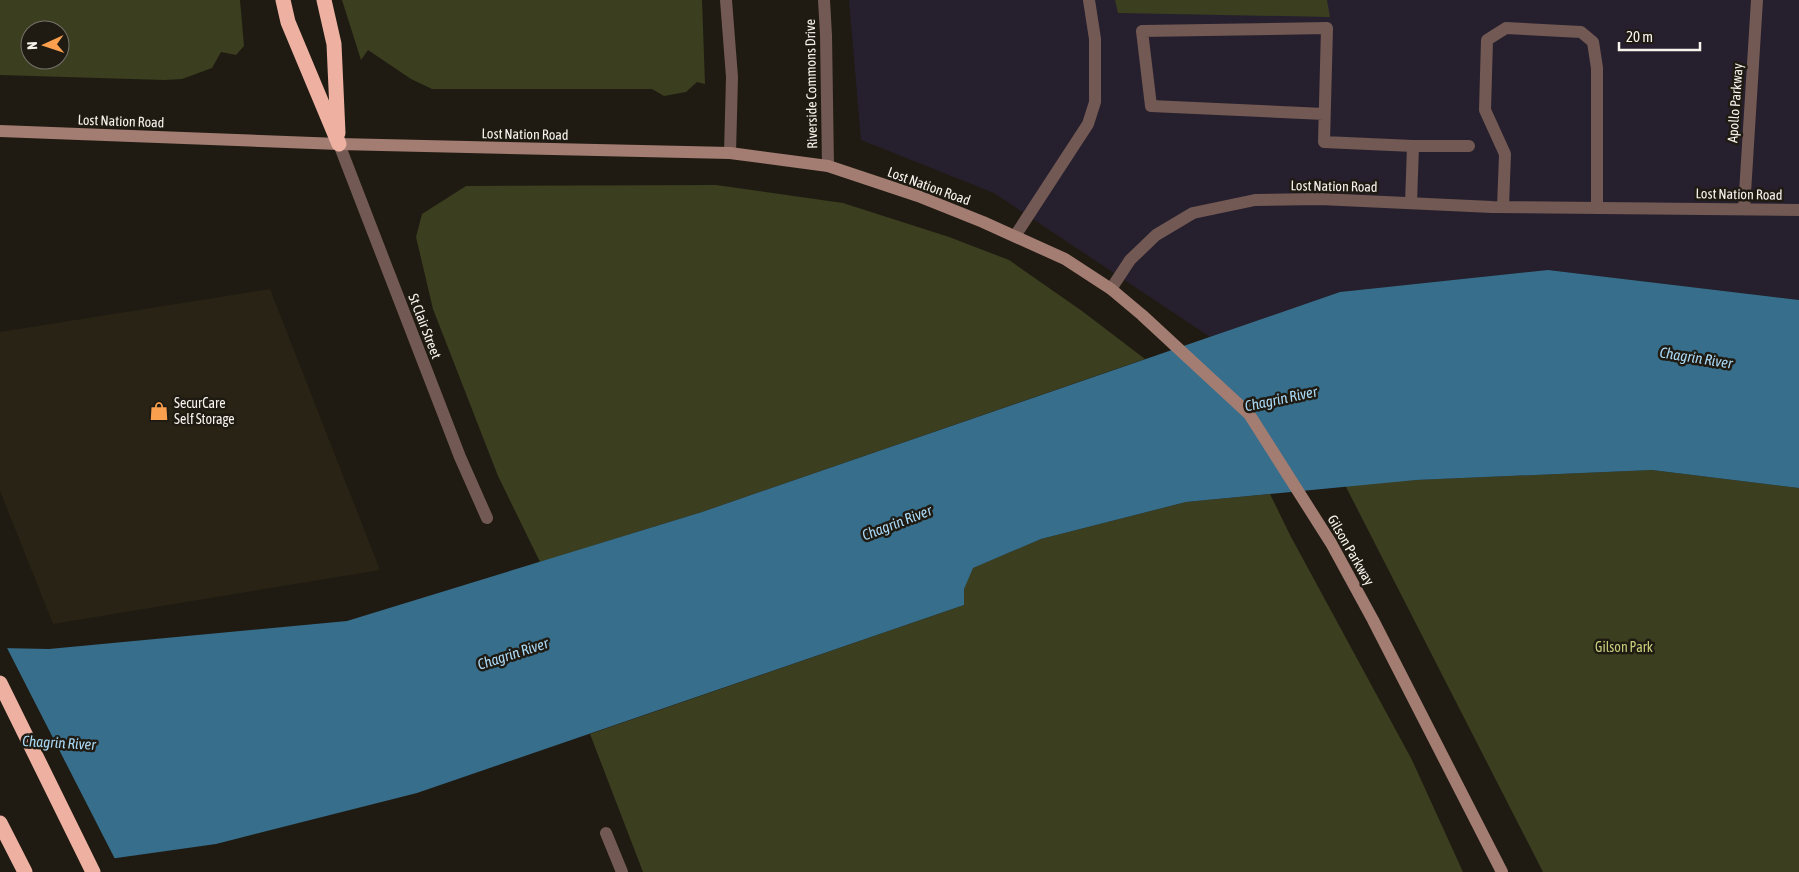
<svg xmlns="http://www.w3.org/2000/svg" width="1799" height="872" viewBox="0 0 1799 872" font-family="'Asap Condensed',sans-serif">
	<rect width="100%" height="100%" fill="#1f1b12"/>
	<path fill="#282314" d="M270,289L380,570L53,624L0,491V332Z"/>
	<path fill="#261f2e" d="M849,0H1799V300L1548,270L1340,292L1210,337L994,193L861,140Z"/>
	<path fill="#3b3e1f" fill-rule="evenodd" d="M0,0H240L244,46L236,55L221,52L212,68L182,79L164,80L0,75ZM30,30H60V60H30Z
		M342,0H702L705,84L697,82L686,92L664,96L652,89H432L411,79L368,50L361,60Z
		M1115,0H1327L1330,17L1118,13Z
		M716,185L843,203L949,237L1009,260L1082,311L1145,359L702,512L540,562L498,476L433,309L416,237L422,214L466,186Z
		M1652,470L1799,488V872H1543L1344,483Z
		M1270,494L1290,535L1412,760L1463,872H643L590,734L964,605L963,589L972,568L1041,539L1186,502Z"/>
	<path fill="#376e8c" d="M1548,270L1799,300V488L1652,470L1416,480L1186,502L1041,539L973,568L964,589V605L417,793L216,844L17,872H0V648L49,649L347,621L702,512L1340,292Z"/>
	<path fill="#1f1b12" d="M0,646H6L116,861L35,872H0Z"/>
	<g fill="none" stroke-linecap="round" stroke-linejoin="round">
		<path stroke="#725953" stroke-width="12" d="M1324,114L1151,106L1142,31L1327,28L1324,142L1413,146L1411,203
			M1413,146H1469
			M1503,207L1505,154L1485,110L1487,40L1506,28L1581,32L1593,42L1597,68V208
			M1015,236L1088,124L1095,102V39L1089,0"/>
		<path stroke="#725953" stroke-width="12" d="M726,0L732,77L730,153
			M824,0L826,35L828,166
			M339,144L460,457L487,518
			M1744,209L1757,0
			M1111,289L1130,260L1156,235L1193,213L1255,200L1320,199L1492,207L1799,210
			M606,833L622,872"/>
		<path stroke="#a37c72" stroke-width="12" d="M0,131L339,144L730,153L828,166L918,196L983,222L1065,259L1111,289L1142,315L1249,414L1331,543L1373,620L1502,872"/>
		<path stroke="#edb0a1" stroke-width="15" d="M283,0L288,22L339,144
			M324,0L334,44L338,133
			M0,683L93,872
			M0,823L25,872"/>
	</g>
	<defs>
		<g id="shop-bare" transform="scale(1.5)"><path d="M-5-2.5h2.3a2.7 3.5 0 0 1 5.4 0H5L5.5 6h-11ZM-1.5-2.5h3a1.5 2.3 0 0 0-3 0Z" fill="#fa9f4e" stroke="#1f1b12" stroke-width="2.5" paint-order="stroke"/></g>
	</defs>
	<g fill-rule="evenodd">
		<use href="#shop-bare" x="159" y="411"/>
	</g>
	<g text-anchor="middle" stroke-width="5" stroke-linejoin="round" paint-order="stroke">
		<g font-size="14" fill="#f6f4ed" stroke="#1f1b12">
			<text transform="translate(811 84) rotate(-91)" y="5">Riverside Commons Drive</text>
			<text transform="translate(1735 103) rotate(-86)" y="5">Apollo Parkway</text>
			<text transform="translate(121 121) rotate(2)" y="5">Lost Nation Road</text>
			<text transform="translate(525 134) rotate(1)" y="5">Lost Nation Road</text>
			<text transform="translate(929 186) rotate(20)" y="5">Lost Nation Road</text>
			<text transform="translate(1334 186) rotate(1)" y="5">Lost Nation Road</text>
			<text transform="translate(1739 194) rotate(1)" y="5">Lost Nation Road</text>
			<text transform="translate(425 326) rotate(69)" y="5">St Clair Street</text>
			<text transform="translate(1351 550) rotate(60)" y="5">Gilson Parkway</text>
		</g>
		<g font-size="14" fill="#f6f4ed" stroke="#1f1b12" text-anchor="start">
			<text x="174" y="408">SecurCare<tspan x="174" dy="16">Self Storage</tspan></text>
		</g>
		<g font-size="14" fill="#c6ce7c" stroke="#1f1b12">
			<text x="1624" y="652">Gilson Park</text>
		</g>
		<g font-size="15" font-style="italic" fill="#aad9f6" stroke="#1f1b12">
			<text transform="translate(1696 358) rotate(9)" y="5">Chagrin River</text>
			<text transform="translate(1281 399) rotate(-12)" y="5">Chagrin River</text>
			<text transform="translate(897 523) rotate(-21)" y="5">Chagrin River</text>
			<text transform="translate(513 654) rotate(-18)" y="5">Chagrin River</text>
			<text transform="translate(59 743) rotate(3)" y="5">Chagrin River</text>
		</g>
	</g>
	<g transform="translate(45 45) rotate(267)"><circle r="24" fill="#1f1b12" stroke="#75726a"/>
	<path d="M0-4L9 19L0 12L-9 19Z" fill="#fa9f4e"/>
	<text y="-8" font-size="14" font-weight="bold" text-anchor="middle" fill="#f6f4ed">N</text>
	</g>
	<path d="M1619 42v8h81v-8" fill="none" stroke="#f6f4ed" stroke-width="2.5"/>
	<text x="1626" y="42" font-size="15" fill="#f6f4ed" stroke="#1f1b12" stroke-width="4" paint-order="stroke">20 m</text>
</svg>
